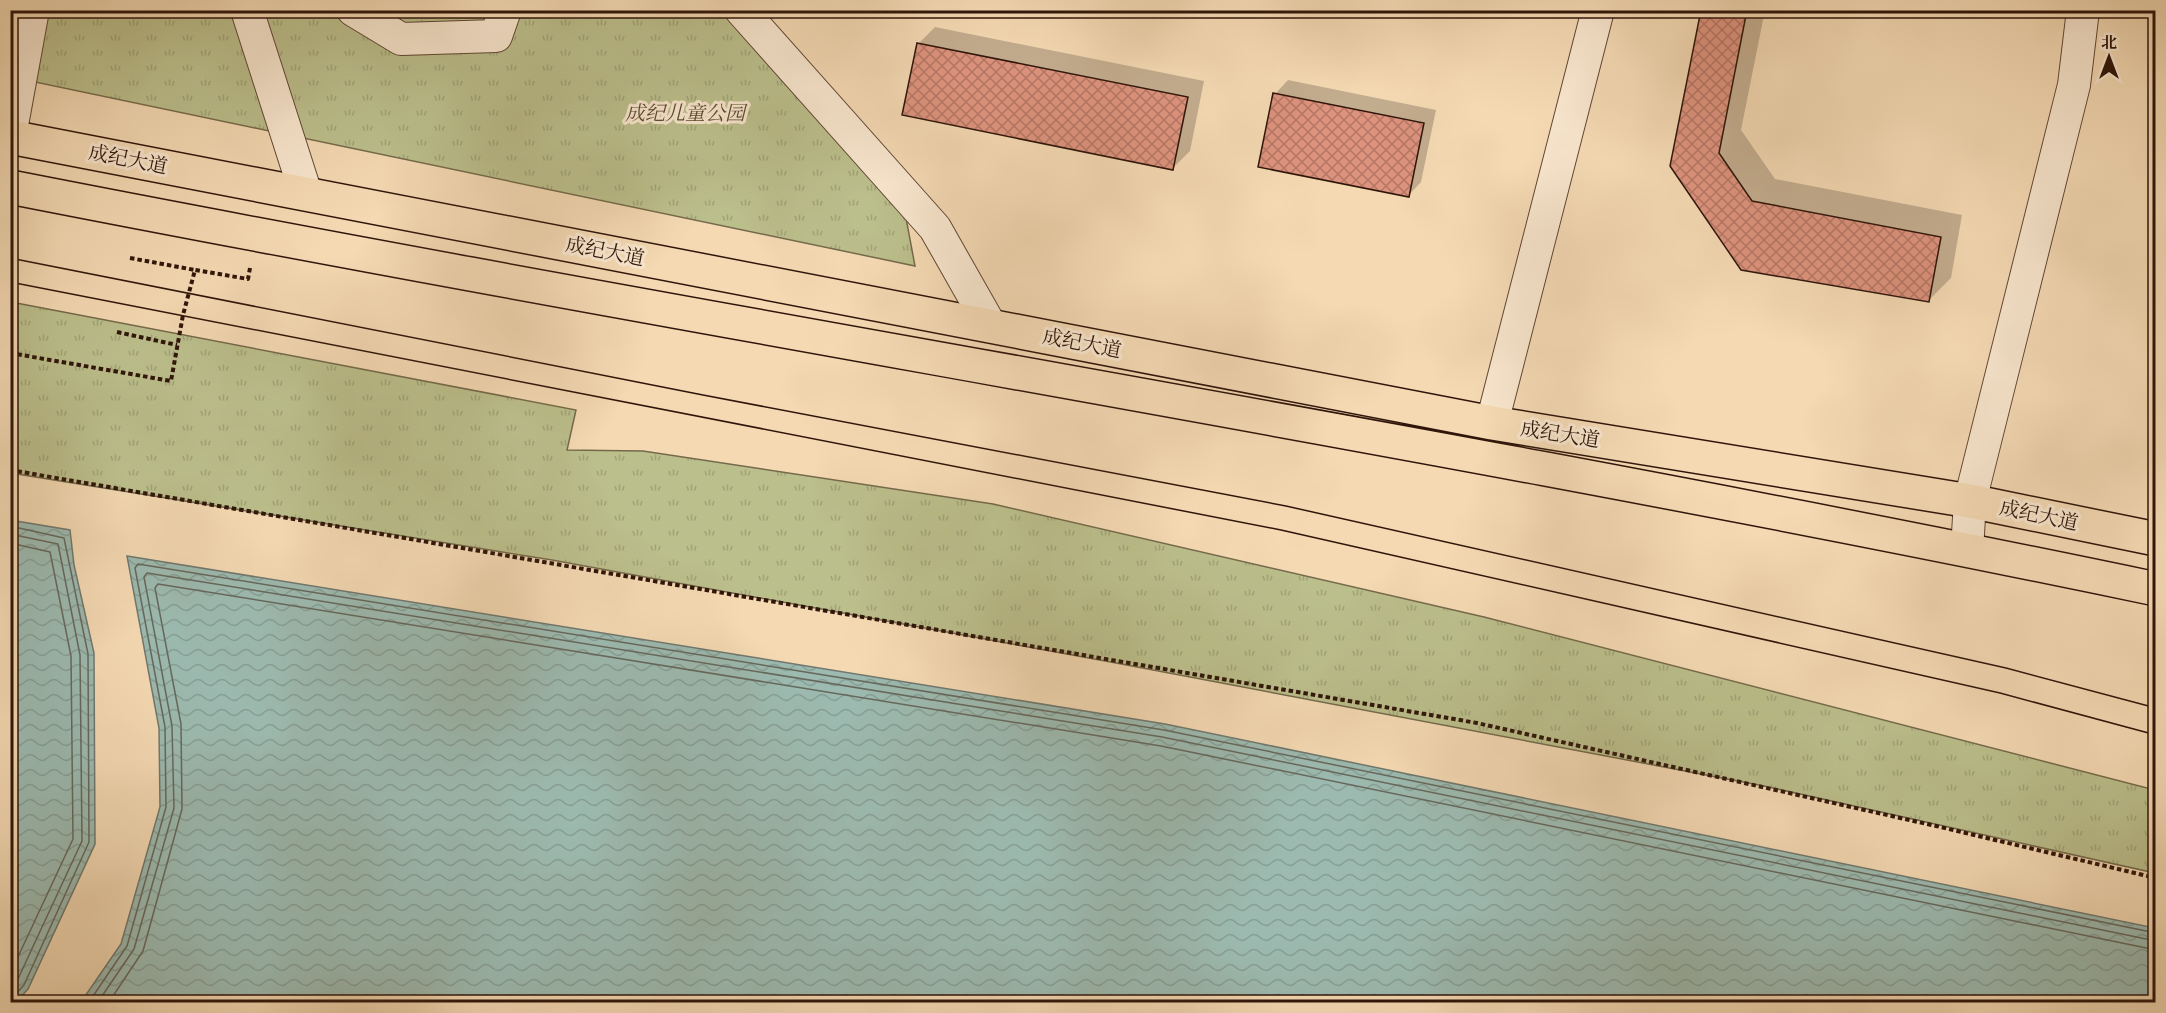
<svg xmlns="http://www.w3.org/2000/svg" width="2166" height="1013" viewBox="0 0 2166 1013" font-family="'Libre Bodoni','Noto Serif SC',serif">
	<defs>
		<pattern id="park-tufts" width="24" height="20" patternUnits="userSpaceOnUse" patternTransform="scale(1.5)"><rect width="24" height="20" fill="#bbbf8c"/><path d="M3 7l-1-3M5 7V3M7 7l1-3M15 17l-1-3M17 17v-4M19 17l1-3" fill="none" stroke="#a1a377"/></pattern>
		<pattern id="water-waves" width="16" height="10" patternUnits="userSpaceOnUse" patternTransform="scale(1.5)"><rect width="16" height="10" fill="#9cbab0"/><path d="M0 5q4-4 8 0t8 0" fill="none" stroke="#879f96"/></pattern>
		<pattern id="building-cross-hatch" width="8" height="8" patternUnits="userSpaceOnUse" patternTransform="scale(1.5)"><rect width="8" height="8" fill="#de937e"/><path d="M0 0l8 8M0 8l8-8" fill="none" stroke="#b47765"/></pattern>
	</defs>
	<rect width="100%" height="100%" fill="#f4d9b3"/>
	<filter id="stains"><feTurbulence type="fractalNoise" baseFrequency=".00333" numOctaves="4"/><feColorMatrix values="0 0 0 0 .2 0 0 0 0 .09 0 0 0 0 .02 0 0 0 .5 -.17"/></filter>
	<radialGradient id="worn" r=".72"><stop offset=".6" stop-color="#630" stop-opacity="0"/><stop offset="1" stop-color="#630" stop-opacity=".3"/></radialGradient>
	<path fill="url(#park-tufts)" stroke="#756a4b" stroke-width="1.5" d="M11,11H732L900,186L915,266L11,77Z
		M11,302L576,410L567,450L643,451L993,504L1484,617L2155,790V873L1764,786L1116,663L552,560L11,473Z"/>
	<path fill="url(#water-waves)" stroke="#70786e" stroke-width="1.5" d="M10,520L70,530L74,565L94,653L95,844L28,989L16,1002H10Z
		M127,556L1165,724L2155,928V1002H81L121,944L160,807L159,728Z"/>
	<path fill="#0003" d="M1703,10H1765L1741,130L1775,179L1962,215L1951,278L1928,301L1672,166Z
		M935,27L1204,81L1190,151L1173,168L918,44Z
		M1288,80L1436,110L1421,182L1408,196L1275,94Z"/>
	<g fill="none" stroke-linecap="round" stroke-linejoin="round">
		<path stroke="#66685d" stroke-width="1.5" d="M10,526L64,538L88,654L89,842L24,985L13,997L12,1002
			M10,534L58,544L80,655L82,841L17,981L10,989
			M10,543L50,552L71,656L73,839L10,974
			M89,1002L127,946L166,807L165,727L135,568L138,564L1164,730L2156,933
			M98,1002L134,949L174,808L172,726L144,577L147,573L1162,737L2156,941
			M109,1002L143,951L182,809L181,724L155,588L158,584L1161,746L2156,950"/>
	</g>
	<path fill="url(#building-cross-hatch)" stroke="#2f150a" stroke-width="1.5" d="M1701,10H1747L1719,153L1752,201L1941,237L1929,302L1741,270L1670,166Z
		M917,43L1188,97L1173,170L902,115Z
		M1273,93L1424,123L1409,197L1258,167Z"/>
	<g fill="none" stroke-linecap="round" stroke-linejoin="round">
		<g stroke="#604634" stroke-width="34">
			<path id="street" d="M247,10L306,194
				M353,10L401,39L496,36L505,10
				M741,10L935,228L990,325
				M10,136L33,10
				M1492,423L1598,10
				M1967,550L1970,501L2074,85L2083,10"/>
		</g>
		<g stroke="#2f150a" stroke-width="36">
			<path id="primary" d="M10,137L1492,423L1970,501L2156,539
				M10,187C724,327 1443,440 2156,589"/>
		</g>
		<path stroke="#2f150a" stroke-width="4" stroke-dasharray="4.5 3" stroke-linecap="butt" d="M130,258L195,270
			M117,332L177,345
			M10,353L171,381L183,315L195,270L248,279L250,268
			M10,470L1477,723L1936,826L2156,878"/>
		<use href="#street" stroke="#f8e6ce" stroke-width="32"/>
		<use href="#primary" stroke="#f4d9b3" stroke-width="33"/>
		<path stroke="#2f150a" stroke-width="1.5" d="M10,258L703,395L1286,506L2006,668L2156,708
			M10,282L1281,530L2000,693L2156,735"/>
	</g>
	<g text-anchor="middle" stroke-width="6" stroke-linejoin="round" paint-order="stroke">
		<g font-size="20" font-style="italic" fill="#594831" stroke="#f8e6ce">
			<text x="685" y="120">成纪儿童公园</text>
		</g>
		<g font-size="20" fill="#2f150a" stroke="#f8e6ce">
			<text transform="translate(128 159) rotate(11)" y="7">成纪大道</text>
			<text transform="translate(605 251) rotate(11)" y="7">成纪大道</text>
			<text transform="translate(1082 343) rotate(11)" y="7">成纪大道</text>
			<text transform="translate(1560 434) rotate(9)" y="7">成纪大道</text>
			<text transform="translate(2039 515) rotate(12)" y="7">成纪大道</text>
		</g>
	</g>
	<rect width="2166" height="1013" fill="none" stroke="#f4d9b3" stroke-width="36"/>
	<rect x="12" y="12" width="2142" height="989" fill="none" stroke="#2f150a" stroke-width="3"/>
	<rect x="18" y="18" width="2130" height="977" fill="none" stroke="#2f150a" stroke-width="1.5"/>
	<g transform="translate(2109 57)" stroke="#f8e6ce" stroke-width="4.5" paint-order="stroke">
	<path d="M0-4.5L10 22L0 15L-10 22Z" fill="#2f150a"/>
	<text y="-9" font-size="16" font-weight="bold" text-anchor="middle" fill="#2f150a">北</text>
	</g>
	<rect width="100%" height="100%" filter="url(#stains)"/>
	<rect width="100%" height="100%" fill="url(#worn)"/>
</svg>
